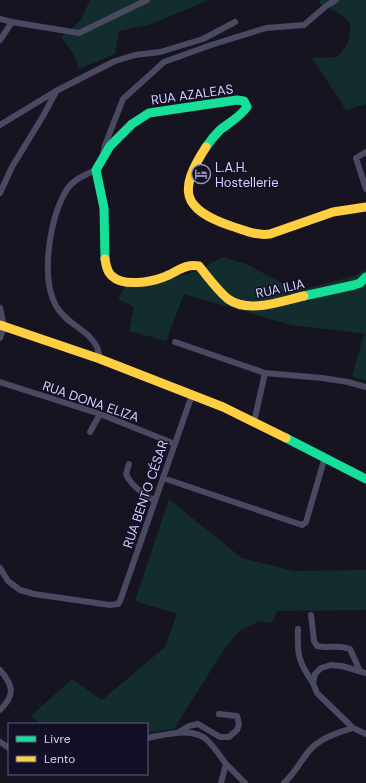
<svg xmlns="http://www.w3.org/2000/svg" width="366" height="783" viewBox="0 0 366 783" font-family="'DM Sans',sans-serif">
	<rect width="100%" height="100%" fill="#161421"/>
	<path fill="#132c2d" d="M90,0H209L149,25L119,31L115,54L79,69L73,53L61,37L81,20Z
		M320,0H366V104L346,110L312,58L337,57C348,46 350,40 350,24L342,15L320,4Z
		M223,257L246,264L290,287L301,290L354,276L366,269V381L352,376L364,334L360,333L291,325L184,294L166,341L129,331L134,307L118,299L125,287L155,282L202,270L211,263Z
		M169,499L242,558L294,571L366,570V610L277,611L272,623L260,621L239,631L223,651L174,729L147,733V724H41L31,716L72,679L102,700L165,647L177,614L135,601Z"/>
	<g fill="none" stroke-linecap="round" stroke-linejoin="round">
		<path stroke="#4a4962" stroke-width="6" d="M0,19L12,22L79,33L147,0
			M0,40L12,22
			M0,125L56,91L115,61L135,55L160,52L203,39L235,22
			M366,152L356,158L366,189
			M103,155L105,145L123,99L164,62L211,45L266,28L304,25L326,6L336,0
			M96,170C85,175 72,180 66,191C50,218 40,277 56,306C66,324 89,330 97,347C98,350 99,355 100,359
			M0,193L12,167L43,116L56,92
			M0,308L4,326L0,338
			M175,342L265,373L322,378L348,382L366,387
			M0,382L100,414L175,444
			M254,422L265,373
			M90,432L100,414
			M129,464L126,474C132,487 143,493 155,501
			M163,478L302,525L306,522L325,457
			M0,568L8,581L20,590L34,594L110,605L118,604L120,601L192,395
			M311,615L314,641L317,646C330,649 337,644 350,649L360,671
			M298,629C297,655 298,661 313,683
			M0,670C14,686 15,695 0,710
			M366,673L342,666L331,665L321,668L315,674L313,683L317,693L353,728L366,734
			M179,732L189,726L198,724L220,737H229L237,730L239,724L237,716L219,714
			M147,738C165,735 194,726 208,741C215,748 220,756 226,764L221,783
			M0,742L9,748
			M226,764L245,783
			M284,783C294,774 300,762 309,751C320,738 337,733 353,728"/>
		<path stroke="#16e098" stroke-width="9" d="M105,259L104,208L96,170L110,146L132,124L149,113L237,100L244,101L247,107C240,117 230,122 220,130C215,135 210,141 206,147
			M304,296L354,285L360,283L366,277
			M286,438L366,479"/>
		<path stroke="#ffcf43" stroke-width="9" d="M206,147C178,190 181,209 231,226C244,230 256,236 270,234L333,212L366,207
			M105,259C106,265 107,272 112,276C123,287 151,282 164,277C176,273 185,263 199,266C208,277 217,290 228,299C249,314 281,301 304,296
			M0,325L100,359L223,407L286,438"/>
	</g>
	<defs>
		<g id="hotel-ring" transform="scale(1)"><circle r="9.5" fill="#130f26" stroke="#9591b1" stroke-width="1.5"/><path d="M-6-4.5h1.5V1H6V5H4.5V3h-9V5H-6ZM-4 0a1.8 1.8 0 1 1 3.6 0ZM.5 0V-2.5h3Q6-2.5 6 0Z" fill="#9591b1"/></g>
	</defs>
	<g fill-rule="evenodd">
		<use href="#hotel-ring" x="201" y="174"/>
	</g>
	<g text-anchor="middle" stroke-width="3" stroke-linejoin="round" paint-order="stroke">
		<g font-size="13" fill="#d9d4ff" stroke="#130f26">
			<text transform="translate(192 94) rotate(-8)" y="5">RUA AZALEAS</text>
			<text transform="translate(280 288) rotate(-12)" y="5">RUA ILIA</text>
			<text transform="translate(91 401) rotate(19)" y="5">RUA DONA ELIZA</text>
			<text transform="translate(145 494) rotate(-71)" y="5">RUA BENTO CÉSAR</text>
		</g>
		<g font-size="13" fill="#d9d4ff" stroke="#130f26" text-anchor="start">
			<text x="215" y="172">L.A.H.<tspan x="215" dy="15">Hostellerie</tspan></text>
		</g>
	</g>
	<rect x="8" y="723" width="140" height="52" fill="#130f26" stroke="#625e7d"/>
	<rect x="16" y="736" width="20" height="6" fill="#16e098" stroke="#625e7d"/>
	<text x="44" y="743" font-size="12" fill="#d9d4ff">Livre</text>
	<rect x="16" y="756" width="20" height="6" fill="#ffcf43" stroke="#625e7d"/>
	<text x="44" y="763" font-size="12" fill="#d9d4ff">Lento</text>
</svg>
